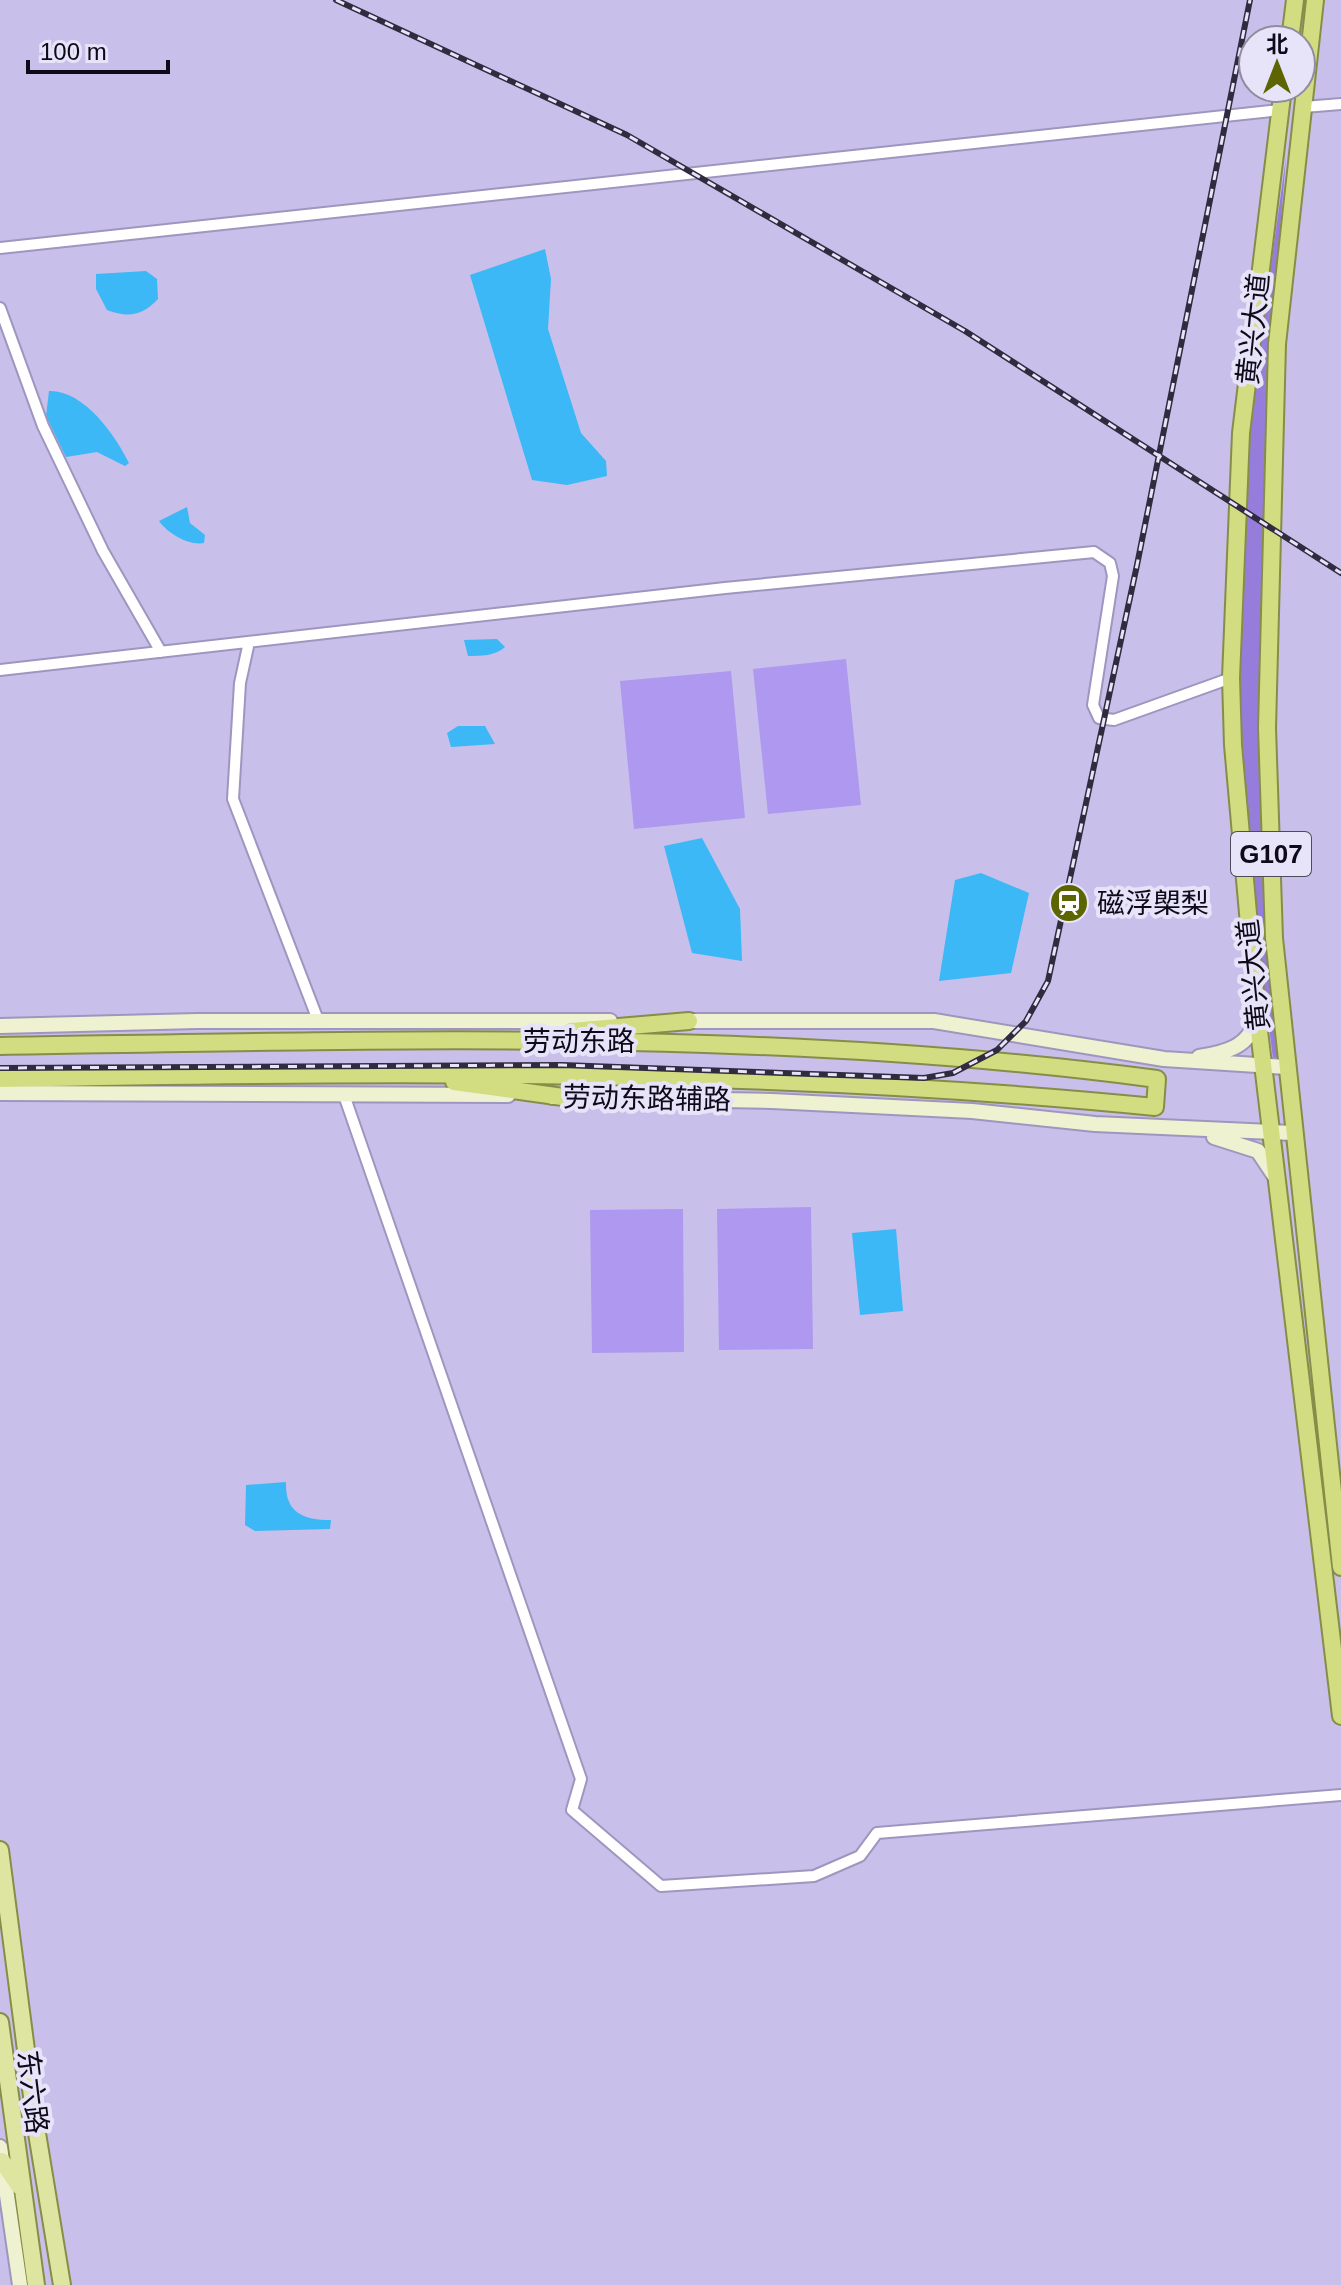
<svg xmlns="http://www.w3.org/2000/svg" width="1341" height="2285" viewBox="0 0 1341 2285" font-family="Helvetica,'Noto Sans SC',sans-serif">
	<rect width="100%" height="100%" fill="#c8bfea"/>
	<path fill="#ae98f0" d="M846,659L861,805L768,814L753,669Z
		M731,671L745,818L634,829L620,681Z
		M811,1207L813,1349L719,1350L717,1209Z
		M683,1209L684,1352L592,1353L590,1210Z"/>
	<path fill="#977ddb" d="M1286,157L1268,381L1259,732L1268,948L1278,1066L1274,1067L1257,931L1239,699L1250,417Z"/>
	<path fill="#3bb8f5" d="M545,249L551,279L548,329L581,433L606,461L607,476L567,485L532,480L470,275Z
		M146,271L157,279L158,299C142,316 128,318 107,310L96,289V274Z
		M49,391C84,390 115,435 129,463L125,466L97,452L66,457L46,416Z
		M187,507L190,523L205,535L204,543C189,546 167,533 159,521Z
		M497,639L505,647C495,656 481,656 468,656L464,640Z
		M458,726H485L495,744L451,747L447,733Z
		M702,838L740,909L742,961L692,953L664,846Z
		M981,873L1029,893L1011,973L939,981L955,880Z
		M896,1229L903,1311L860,1315L852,1233Z
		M286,1482C285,1512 302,1520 331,1520L330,1529L255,1531L245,1525L246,1485Z"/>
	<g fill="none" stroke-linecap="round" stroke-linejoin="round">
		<g stroke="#9f96bf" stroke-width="14">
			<path id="minor" d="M1304,107L1341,104
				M0,248L1280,110
				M0,308L43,426L103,551L161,652
				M249,642L240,683L233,799L318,1020
				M0,670L725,588L1094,552L1110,563L1113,576L1093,705L1099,718L1114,720L1231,678
				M344,1095L581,1779L572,1810L661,1886L814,1876L860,1856L877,1833L1341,1795"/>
		</g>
		<g stroke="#9f96bf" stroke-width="18">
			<path id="secondary" d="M679,1021H934L1164,1059L1287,1067
				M0,1026L197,1021H610
				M1199,1057C1224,1053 1251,1047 1256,1018
				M0,1093L508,1095
				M552,1097L772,1101L972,1111L1095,1124L1293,1133
				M1214,1137L1258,1151L1274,1175
				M0,2147L20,2285"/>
		</g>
		<g stroke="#868d48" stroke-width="20">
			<path id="primary" d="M0,1850L36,2127L62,2285
				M0,2022L36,2285
				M2,2161L19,2186"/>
		</g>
		<g stroke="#868d48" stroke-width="20">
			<path id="trunk" d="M1315,0L1277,344L1267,728L1274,938L1341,1567
				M1290,40L1295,0
				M1283,88L1241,433L1231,678L1233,745L1257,1014L1341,1716
				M571,1031L689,1021
				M0,1046C386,1040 773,1028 1157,1079L1155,1107C771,1069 385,1071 0,1079
				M454,1082L563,1097"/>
		</g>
		<use href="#minor" stroke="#fff" stroke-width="10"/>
		<use href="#secondary" stroke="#eef2d0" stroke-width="14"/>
		<use href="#primary" stroke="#dde5a0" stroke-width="16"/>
		<use href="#trunk" stroke="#d2dc80" stroke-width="16"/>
		<g stroke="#302b3f" stroke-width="6">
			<path id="rail" d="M336,0L627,135L965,331L1341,573
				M0,1068L562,1065L924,1078L953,1073L997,1050L1026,1021L1048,981L1137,565L1250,0"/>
		</g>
		<use href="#rail" stroke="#e7e3f9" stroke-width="3" stroke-dasharray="9" stroke-linecap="butt"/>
	</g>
	<defs>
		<g id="station-disc" transform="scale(2)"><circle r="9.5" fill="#5d6503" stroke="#e7e3f9"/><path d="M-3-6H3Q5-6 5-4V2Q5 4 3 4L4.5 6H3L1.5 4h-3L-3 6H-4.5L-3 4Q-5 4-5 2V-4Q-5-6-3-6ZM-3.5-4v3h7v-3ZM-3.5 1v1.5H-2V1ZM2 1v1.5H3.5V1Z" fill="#fff"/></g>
	</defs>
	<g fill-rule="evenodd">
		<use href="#station-disc" x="1069" y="903"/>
	</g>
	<g text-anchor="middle" stroke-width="8" stroke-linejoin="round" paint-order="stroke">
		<rect fill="#e7e3f9" stroke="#4f4b5c" stroke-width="2" x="1231" y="832" width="80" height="44" rx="6"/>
		<g font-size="26" font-weight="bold" fill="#0e0a19">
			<text x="1271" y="863">G107</text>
		</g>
		<g font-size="28" fill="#0e0a19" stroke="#e7e3f9">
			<text transform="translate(1253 329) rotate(-84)" y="10">黄兴大道</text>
			<text transform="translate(1253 975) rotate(-96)" y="10">黄兴大道</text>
			<text x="579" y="1051">劳动东路</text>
			<text transform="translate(647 1098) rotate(1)" y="10">劳动东路辅路</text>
			<text transform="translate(33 2092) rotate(83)" y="10">东六路</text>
		</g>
		<g font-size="28" fill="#0e0a19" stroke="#e7e3f9" text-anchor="start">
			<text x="1097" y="913">磁浮㮾梨</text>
		</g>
	</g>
	<g transform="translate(1277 64)"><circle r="38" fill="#e7e3f9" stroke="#908c9f" stroke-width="2"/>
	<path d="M0-6L14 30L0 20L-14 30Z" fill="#5d6503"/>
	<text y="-12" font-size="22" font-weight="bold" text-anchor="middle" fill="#0e0a19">北</text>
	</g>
	<path d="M28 60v12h140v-12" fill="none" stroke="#0e0a19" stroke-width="4"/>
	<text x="40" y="60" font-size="24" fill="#0e0a19" stroke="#e7e3f9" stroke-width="6" paint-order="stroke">100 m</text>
</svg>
